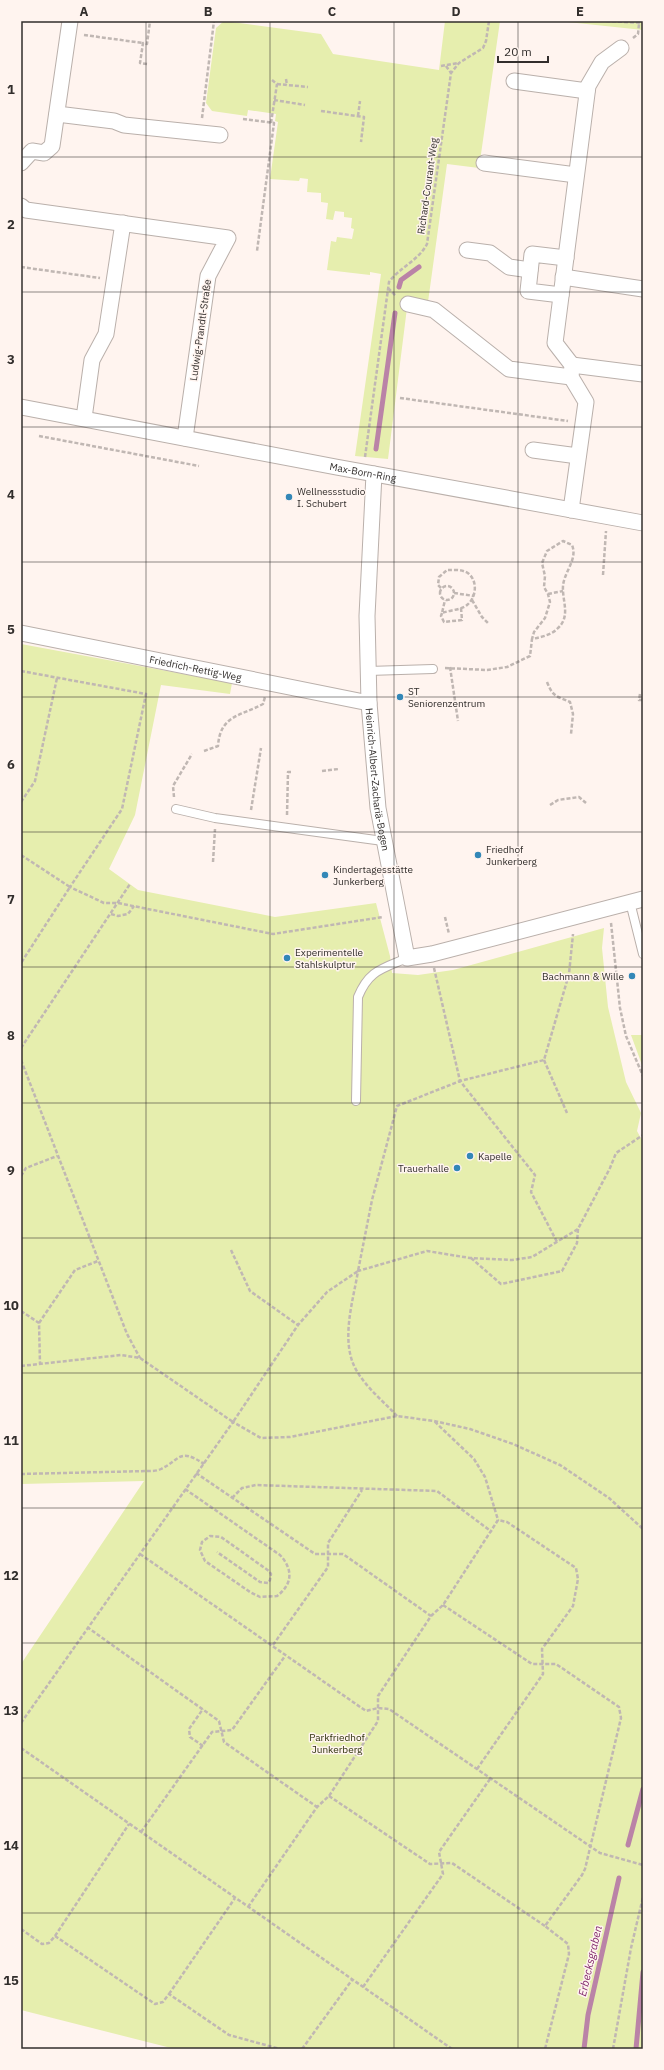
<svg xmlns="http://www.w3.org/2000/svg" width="664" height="2070" viewBox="0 0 664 2070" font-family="'IBM Plex Sans',sans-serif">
	<rect width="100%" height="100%" fill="#fff4ef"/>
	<path fill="#e6eeae" d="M224,21L321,34L333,54L439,70L445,21H500L479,168L447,164L428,302L408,300L388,459L355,456L381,274L370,272V275L327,270L331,241L336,242L337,237L352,239L354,229L351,228L352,218L344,217V212L335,211L333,220L326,219L328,203L321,202V193L307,192L308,179L300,178L299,181L270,179L278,122L275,121L276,114L248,110L247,116L212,111L206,103L216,28Z
		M558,21H643V30Z
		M21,644L232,683L230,694L161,685L135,815L109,869L138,890L275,917L376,903L390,956L392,973L418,975L453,970L604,928L602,948L608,1007L626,1082L641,1113L637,1131L643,1142V2049H175L21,2010V1664L144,1481L21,1484Z
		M631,1035H643V1067L642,1065Z"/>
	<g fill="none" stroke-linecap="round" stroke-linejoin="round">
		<path stroke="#ba83a7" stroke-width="5" d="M399,287L401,280L419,267
			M376,449L395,313
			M628,1845L643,1789
			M584,2049L588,2015L619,1878
			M636,2049L643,1972"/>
		<g stroke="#bab0ab" stroke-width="10">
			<path id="lane" d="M368,671L433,669
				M176,809L215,818L383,841
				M630,902L643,954
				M356,1101L358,997C369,970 382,969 407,958"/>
		</g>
		<g stroke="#bab0ab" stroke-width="17">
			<g id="street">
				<path d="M514,81L587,91"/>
				<path d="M57,114L114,121L124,125L220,135"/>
				<path d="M21,163L32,151L44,153L52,146L70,21"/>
				<path d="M484,163L576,175"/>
				<path d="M21,206L26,210L228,238L208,276L185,438"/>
				<path d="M467,250L490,253L509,267L530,270"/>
				<path d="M563,277L643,289"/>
				<path d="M561,295L528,291L532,254L566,258"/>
				<path d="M408,304L434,310L509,369L571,377"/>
				<path d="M572,365L643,374"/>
				<path id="s1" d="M21,407L336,467L643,523"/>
				<path d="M84,418L92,360L106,334L123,223"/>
				<path d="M533,450L578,456"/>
				<path id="s2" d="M374,474L367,616L369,703L378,808L407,958L432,954L643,899"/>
				<path d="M571,510L586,402L571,377L572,365L555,343L588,86L602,62L621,48"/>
				<path id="s3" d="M21,633L369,703"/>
			</g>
		</g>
		<path stroke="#c0b7b3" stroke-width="2.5" stroke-dasharray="4 2" stroke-linecap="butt" d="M606,21L643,23
			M84,35L143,43
			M633,38L638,34L639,24
			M147,64L140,63L143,43L147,44L150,21
			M441,66L458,63
			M446,66L451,73
			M286,79L287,85
			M277,84L308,87
			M274,100L305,105
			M321,111L364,117L361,142
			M358,116L360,101
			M202,118L214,21
			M243,119L274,123L257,251
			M271,123L277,84L272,80
			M21,267L100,278
			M388,288L396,296
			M400,398L568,421
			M39,436L199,466
			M365,457L389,282C399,268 419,260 427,244L451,73L459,63L483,48L486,41L489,21
			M603,575L606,531
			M440 593a7 7 0 1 1 14 0a7 7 0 1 1-14 0Z
			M441,588L438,585L439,577L447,570C454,570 463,569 469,574C478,582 476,598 467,605C461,610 450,610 442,613L445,600
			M454,593L474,596
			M548,594L563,591
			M472,600L482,617L488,623
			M442,613L441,616L444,622L462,620L461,608
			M450,667L458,721
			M445,668L487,670L507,667L530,656L532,639C541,637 552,635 558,628C571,616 562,601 563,586C564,572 578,559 572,545L563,541L547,551L542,563L545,576L544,587L548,594L550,602L545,618L534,632L532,639
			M21,671L146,694L122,809L70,887L104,903H118L273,934L383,917
			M547,682C553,697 556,696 570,702L573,714L571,734
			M640,694L639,700H643
			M204,751L218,746C220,715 241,716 263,704L265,697
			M322,771L339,769
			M174,797L173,786L192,754
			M21,802L35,781L57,678
			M550,805L558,800L579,797L586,803
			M251,810L261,748
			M287,815L288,772H293
			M21,855L70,887L21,963
			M213,862L215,829
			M111,914L118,916L128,914L134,906
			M445,917L449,934
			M611,923L620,1008L626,1036L643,1076
			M434,968L460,1081L544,1060L569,974L573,934
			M21,1048L130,884
			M21,1060L127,1334L140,1358
			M544,1060L567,1113
			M21,1176L26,1168L57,1156
			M231,1250L250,1291L298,1325
			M471,1258L501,1284L562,1271L577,1243L578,1229
			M21,1311L39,1323L40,1364
			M39,1323L75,1270L98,1261
			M21,1366L121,1355L140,1358L233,1422L298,1325L327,1292L358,1271L372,1200L397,1106L460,1081L535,1175L531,1192L557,1242
			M397,1416C384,1402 368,1389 358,1373C339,1344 353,1302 358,1271L427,1251L470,1258L512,1260L532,1257L578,1229L610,1168L616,1153L643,1135
			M196,1473L315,1554H343L431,1616
			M21,1474L148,1471C152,1471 157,1471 161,1469C180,1460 179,1447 204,1464
			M185,1489L280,1555C293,1569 293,1584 277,1596L260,1597L250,1592L205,1561L200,1550L202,1542L210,1536L221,1537L269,1571L271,1574L270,1580L268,1583L260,1582L217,1552
			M232,1498L242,1488L256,1485L437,1491L492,1532
			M140,1554L366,1711L378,1708L389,1709L600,1853L643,1865
			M443,1605L532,1664H556L619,1707L621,1718L585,1869L582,1875L545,1926L568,1944L569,1954L545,2049
			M87,1627L219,1721L224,1742L317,1807
			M273,1645L328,1567V1543L362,1490
			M21,1723L233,1422L261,1438L290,1437L397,1416L434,1421L470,1429L513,1444L560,1465L609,1498L643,1529
			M203,1746L190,1737L189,1729L203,1709
			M21,1748L452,2049
			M477,1769L543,1674L542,1649L573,1606L578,1579L576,1568L507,1522L498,1520
			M329,1796L430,1864L452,1863L545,1926
			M141,1832L212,1732L232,1730L285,1656
			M248,1907L317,1807L329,1796L378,1721V1696L431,1616L443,1605L498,1520L485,1477L474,1459L434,1421
			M21,1929L42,1944L49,1943L55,1936L155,2004L163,2002L169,1994L229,2035L280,2049
			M55,1936L129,1824
			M363,1987L443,1874L439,1852L490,1779
			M169,1994L235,1898
			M302,2049L352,1980
			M613,2049L631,1948L643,1897"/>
		<use href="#lane" stroke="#fff" stroke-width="8"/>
		<use href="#street" stroke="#fff" stroke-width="15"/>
	</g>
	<path fill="none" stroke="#322e2c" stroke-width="1" stroke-opacity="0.55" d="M146,21V2049M270,21V2049M394,21V2049M518,21V2049M21,157H643M21,292H643M21,427H643M21,562H643M21,697H643M21,832H643M21,967H643M21,1103H643M21,1238H643M21,1373H643M21,1508H643M21,1643H643M21,1778H643M21,1913H643"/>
	<g fill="#3387b7" stroke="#fff4ef" stroke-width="1.5">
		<circle cx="289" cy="497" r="4"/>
		<circle cx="400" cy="697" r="4"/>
		<circle cx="478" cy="855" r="4"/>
		<circle cx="325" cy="875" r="4"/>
		<circle cx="287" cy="958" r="4"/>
		<circle cx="632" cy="976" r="4"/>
		<circle cx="470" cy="1156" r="4"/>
		<circle cx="457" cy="1168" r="4"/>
	</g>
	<g text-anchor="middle" stroke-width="3" stroke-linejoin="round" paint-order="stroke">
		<g font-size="10" fill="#322e2c" stroke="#fff4ef">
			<text transform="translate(427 186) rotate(-82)" y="4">Richard-Courant-Weg</text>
			<text transform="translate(200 330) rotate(-82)" y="4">Ludwig-Prandtl-Straße</text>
			<text dy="4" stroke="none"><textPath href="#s1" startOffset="348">Max-Born-Ring</textPath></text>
			<text dy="4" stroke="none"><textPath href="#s3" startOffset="178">Friedrich-Rettig-Weg</textPath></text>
			<text dy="4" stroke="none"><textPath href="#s2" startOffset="306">Heinrich-Albert-Zachariä-Bogen</textPath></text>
		</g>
		<g font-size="10" fill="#322e2c" stroke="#fff4ef" text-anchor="start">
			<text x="297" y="495">Wellnessstudio<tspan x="297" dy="12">I. Schubert</tspan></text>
			<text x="408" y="695">ST<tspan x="408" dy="12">Seniorenzentrum</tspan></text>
			<text x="486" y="853">Friedhof<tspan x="486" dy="12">Junkerberg</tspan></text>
			<text x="333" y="873">Kindertagesstätte<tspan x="333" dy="12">Junkerberg</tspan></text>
			<text x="295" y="956">Experimentelle<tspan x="295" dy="12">Stahlskulptur</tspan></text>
			<text x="624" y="980" text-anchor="end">Bachmann &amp; Wille</text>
			<text x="478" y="1160">Kapelle</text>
			<text x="449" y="1172" text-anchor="end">Trauerhalle</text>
		</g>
		<g font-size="10" fill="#2e310b" stroke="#fff4ef">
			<text x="337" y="1741">Parkfriedhof<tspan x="337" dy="12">Junkerberg</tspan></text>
		</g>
		<g font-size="11" font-style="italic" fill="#822b6d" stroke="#fff4ef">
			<text transform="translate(590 1961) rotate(-77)" y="4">Erbecksgraben</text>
		</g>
	</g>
	<rect width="664" height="2070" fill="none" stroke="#fff4ef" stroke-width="44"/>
	<path d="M498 56v6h50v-6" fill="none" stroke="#322e2c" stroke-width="2"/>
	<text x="504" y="56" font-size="12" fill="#322e2c" stroke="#fff4ef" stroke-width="3" paint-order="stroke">20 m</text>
	<rect x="22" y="22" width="620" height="2026" fill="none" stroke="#322e2c" stroke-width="1.5"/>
	<g font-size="13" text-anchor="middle" font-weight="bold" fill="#322e2c">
		<text x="84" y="16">A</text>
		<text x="208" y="16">B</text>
		<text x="332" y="16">C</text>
		<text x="456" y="16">D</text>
		<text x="580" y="16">E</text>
		<text x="11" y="94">1</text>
		<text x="11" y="229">2</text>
		<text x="11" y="364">3</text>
		<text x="11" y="499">4</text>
		<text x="11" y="634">5</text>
		<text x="11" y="769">6</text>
		<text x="11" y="904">7</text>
		<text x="11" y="1040">8</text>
		<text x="11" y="1175">9</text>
		<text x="11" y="1310">10</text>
		<text x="11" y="1445">11</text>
		<text x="11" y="1580">12</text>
		<text x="11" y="1715">13</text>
		<text x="11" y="1850">14</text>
		<text x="11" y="1985">15</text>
	</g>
</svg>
